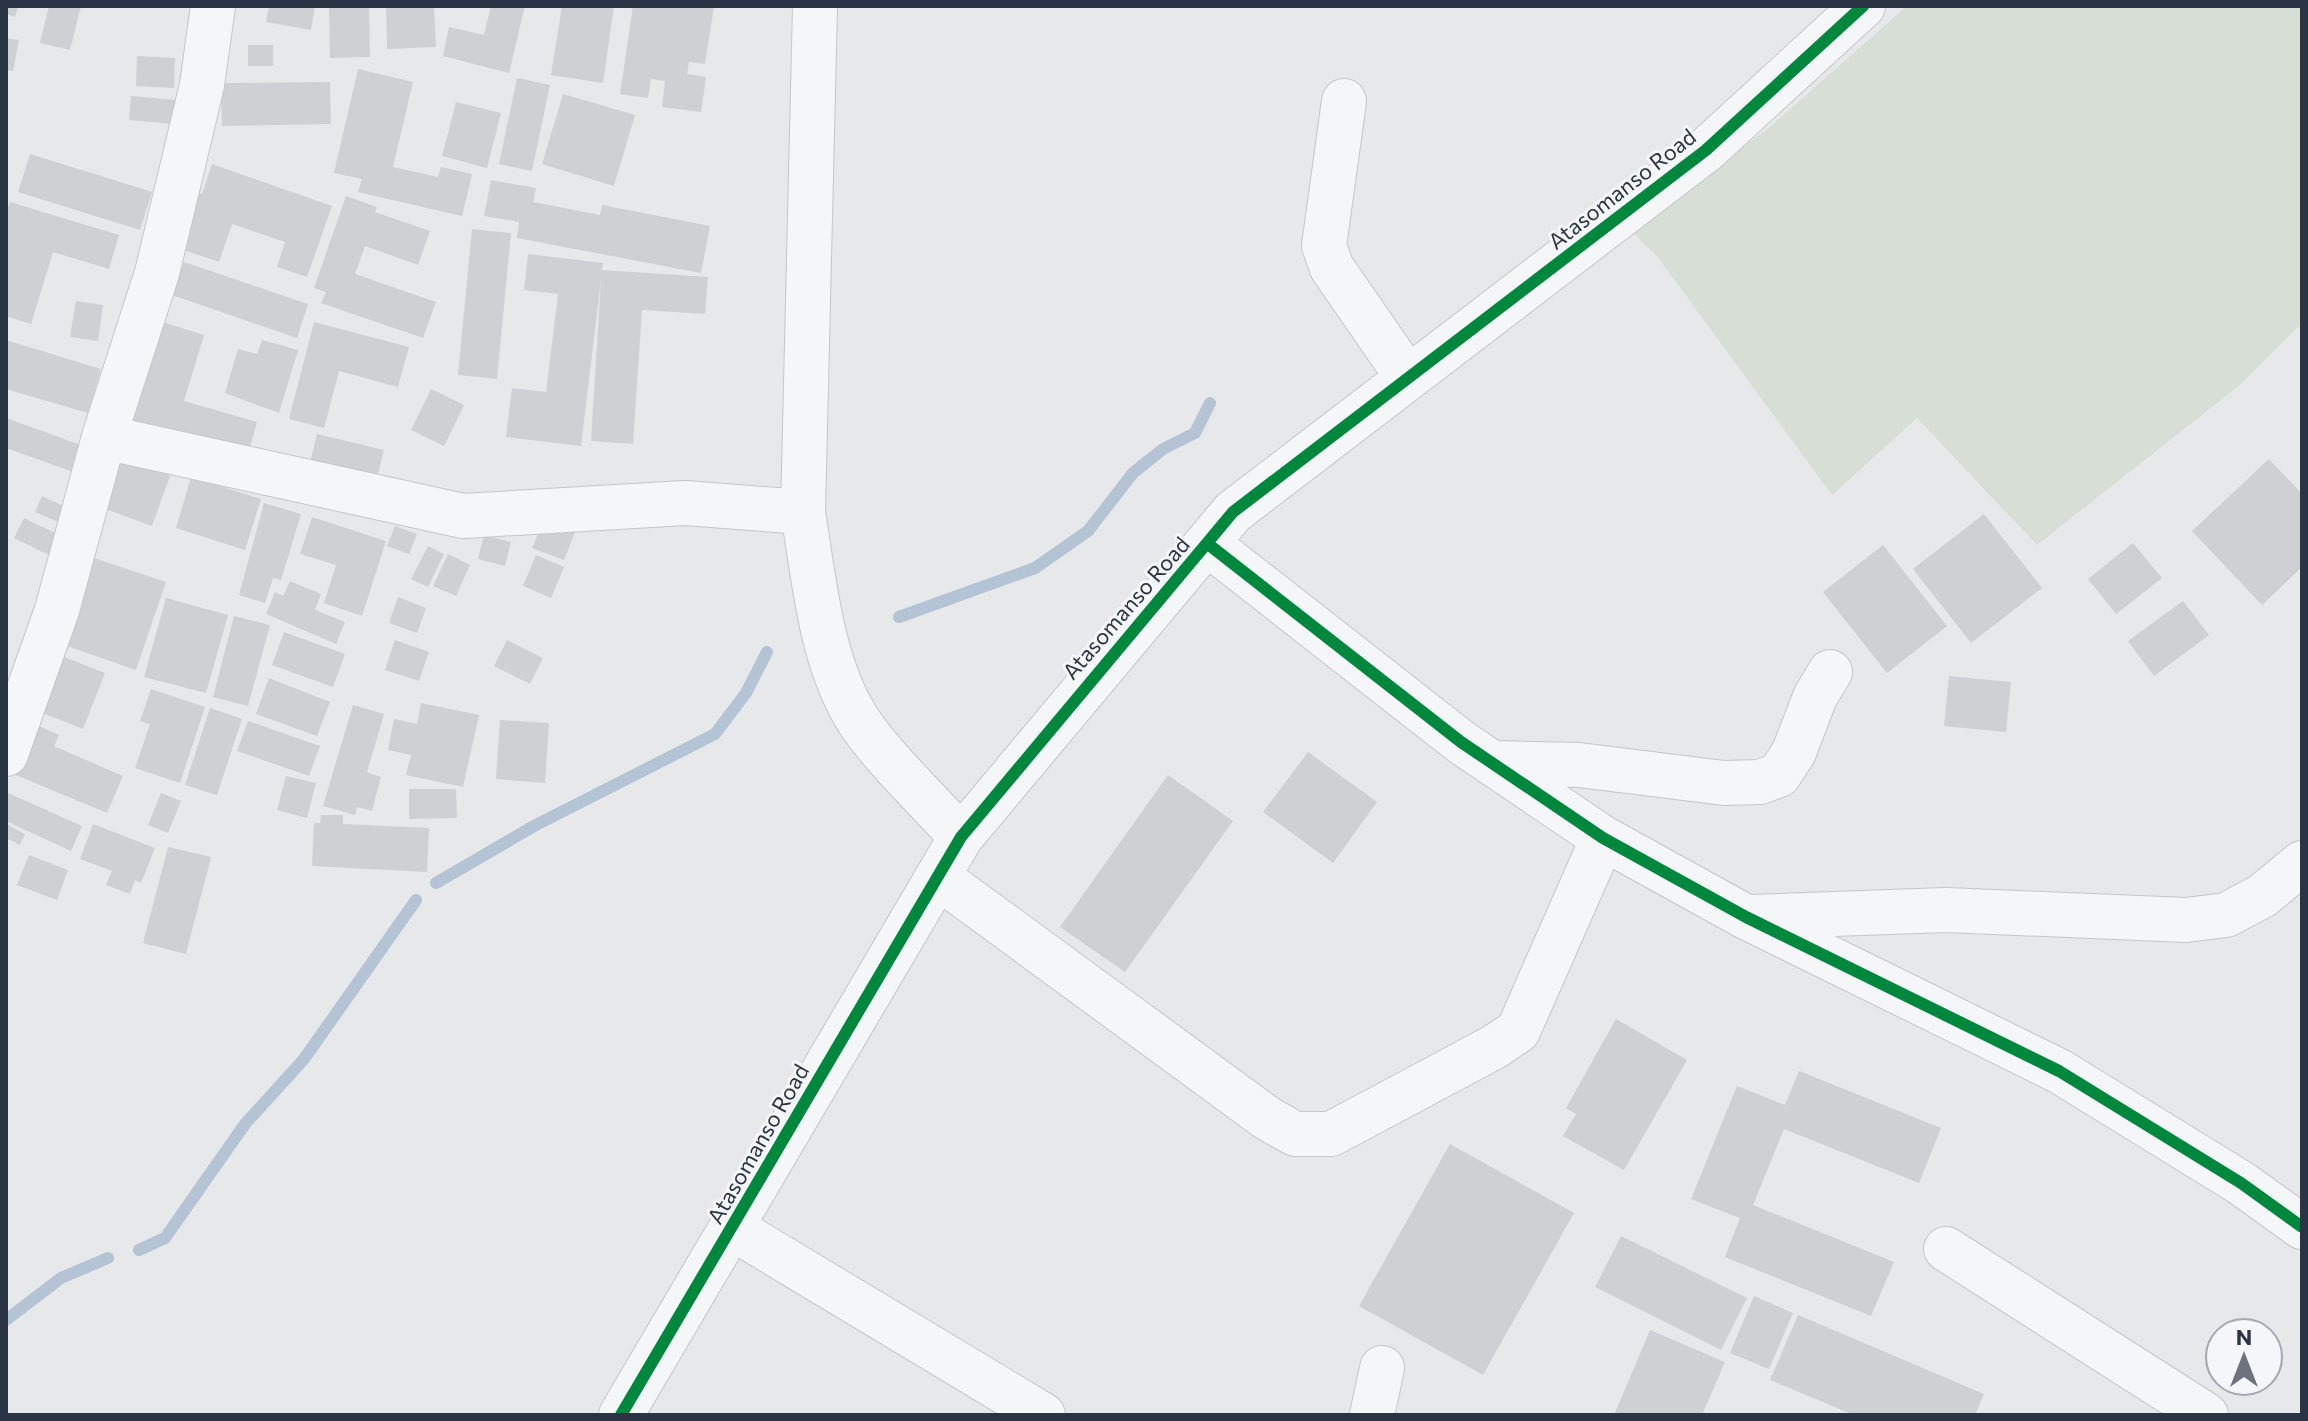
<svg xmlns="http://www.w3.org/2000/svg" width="2308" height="1421" viewBox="0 0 2308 1421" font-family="Commissioner,sans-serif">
	<rect width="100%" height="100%" fill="#e6e8ea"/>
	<path fill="#d6ded6" d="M1907,6H2302V323L2241,384L2037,545L1917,418L1832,495L1657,256L1628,228L1764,132Z"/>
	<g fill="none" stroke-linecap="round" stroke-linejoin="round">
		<path stroke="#b4c4d5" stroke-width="12" d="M899,617L1035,568L1088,531L1133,473L1163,449L1195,433L1210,403
			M436,883L534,826L715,734L746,693L767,652
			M139,1250L165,1238L245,1124L304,1059L416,900
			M6,1320L61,1278L108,1258"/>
	</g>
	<path fill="#ced0d3" d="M6,6H18L15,17L6,14Z
		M49,6H81L70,50L40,43Z
		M269,6H315L311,30L266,22Z
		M329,6H369L370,57L330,58Z
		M386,6H434L436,47L387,49Z
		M491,6H525L509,73L443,56L449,27L484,35Z
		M562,6H614L603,83L551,75Z
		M633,6H714L705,64L689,62L687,74L706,77L701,112L662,107L665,81L651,79L648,98L620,94Z
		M6,38L19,40L13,71L6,70Z
		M248,45H273V66H248Z
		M137,56L175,58L174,88L136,86Z
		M358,69L413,82L393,167L438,177L441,167L472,174L462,216L358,192L362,179L334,173Z
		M517,78L550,85L532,171L499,164Z
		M330,82L331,124L222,126L221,83Z
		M563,94L635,115L614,186L542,164Z
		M131,96L176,100L174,124L129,120Z
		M456,102L501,113L487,168L442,156Z
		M30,154L152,192L140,230L18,192Z
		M212,164L332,206L307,277L277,267L285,242L232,224L219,262L175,247L195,191L202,194Z
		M491,180L536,188L533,202L600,215L602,205L710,226L701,273L517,238L519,222L484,216Z
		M346,196L377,207L375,212L430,231L418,265L365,246L355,274L436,302L423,338L321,303L326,292L314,288Z
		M10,202L119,235L109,269L53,252L31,324L6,316V214Z
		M472,229L511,233L497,379L458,375Z
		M528,254L603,263L602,270L708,277L705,314L642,310L633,444L591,441L601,280L581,446L506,437L512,388L546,392L558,294L524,290Z
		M184,262L308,304L297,338L172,295Z
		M76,301L103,305L98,341L70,337Z
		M162,322L204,335L184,401L257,422L247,458L132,424Z
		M314,322L409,347L398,387L339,371L324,428L289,419Z
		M6,340L101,369L88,413L6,389Z
		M262,340L298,350L279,413L225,393L238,349L257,354Z
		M431,389L464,405L444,446L411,430Z
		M6,418L89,448L79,474L6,448Z
		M317,434L384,450L376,482L309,467Z
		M119,456L170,476L152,526L100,507Z
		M2269,459L2302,494V567L2262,605L2192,531Z
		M191,477L261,499L245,550L176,528Z
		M42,496L70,509L63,524L35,512Z
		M264,503L301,514L281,580L273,578L265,603L239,595Z
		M1984,514L2042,588L1971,643L1913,569Z
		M312,517L386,541L362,616L324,603L336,565L300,554Z
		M24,518L59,535L49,555L14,538Z
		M544,520L575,532L564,560L532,548Z
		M395,526L417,534L409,554L387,546Z
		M484,535L511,542L505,566L478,559Z
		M2133,543L2162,578L2116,614L2088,579Z
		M1883,545L1947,626L1887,673L1823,592Z
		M428,546L444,554L428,587L411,579Z
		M448,554L470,565L456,596L433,586Z
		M536,555L564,567L551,598L523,586Z
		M91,557L166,582L136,670L61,644Z
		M290,581L321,594L315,610L345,622L336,644L266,614L275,592L283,596Z
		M398,597L426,608L417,633L389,623Z
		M166,598L228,615L206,693L144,677Z
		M2183,601L2209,635L2154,676L2128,641Z
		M234,616L270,625L248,706L213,697Z
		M284,632L345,654L333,687L272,665Z
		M395,640L429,652L419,681L385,670Z
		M507,640L543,658L530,684L494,666Z
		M57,654L105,673L83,729L35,710Z
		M1949,676L2011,682L2006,732L1944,726Z
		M269,678L330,702L317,736L256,714Z
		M151,689L205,707L180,783L135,768L150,724L140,721Z
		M421,703L479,715L463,787L406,775L411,755L388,750L394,719L417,724Z
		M353,705L384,714L367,772L381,777L372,811L357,807L355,815L323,806Z
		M210,708L242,719L217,795L185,785Z
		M500,720L549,723L545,783L496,779Z
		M248,721L320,746L309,776L237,751Z
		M33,723L59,735L54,746L123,776L107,813L11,773Z
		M1308,752L1377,802L1333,863L1263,812Z
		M1168,775L1233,821L1125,972L1060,927Z
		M286,776L316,783L307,818L277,810Z
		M409,789H456L457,818L409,819Z
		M8,793L82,826L71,851L6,821Z
		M161,793L181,801L168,833L148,825Z
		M321,815H343V824L429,828L427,872L312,866L314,823H320Z
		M6,824L25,834L20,845L6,838Z
		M93,824L155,848L141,883L135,880L130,894L106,885L112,871L80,859Z
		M168,847L211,857L186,954L143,943Z
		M29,855L68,870L57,900L17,885Z
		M1616,1019L1687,1060L1624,1170L1563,1136L1576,1114L1566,1108Z
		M1799,1071L1941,1128L1919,1183L1784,1129L1753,1205L1894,1262L1871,1316L1725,1257L1740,1218L1691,1199L1737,1086L1785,1105Z
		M1450,1144L1574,1213L1483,1375L1359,1306Z
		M1621,1236L1747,1298L1721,1350L1595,1287Z
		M1754,1296L1793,1313L1769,1369L1730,1353Z
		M1798,1315L1984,1394L1975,1415H1854L1770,1380Z
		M1650,1330L1725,1362L1702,1415H1614Z"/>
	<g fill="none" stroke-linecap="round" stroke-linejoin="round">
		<g stroke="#c4c6c8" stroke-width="46">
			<path id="minor" d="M815,6L803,512C814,579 821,665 860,723C884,759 931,803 961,837
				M1344,101L1324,246L1332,268L1408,378
				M104,437L463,516L685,503L803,512
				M1208,544L1461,742L1603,838L1746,917L2059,1071L2241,1183L2302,1227
				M6,754L57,610L104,437L157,273L202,85L213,6
				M1493,763L1579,765L1724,783L1760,782L1779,775L1794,752L1815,697L1830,672
				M938,877L1267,1118L1295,1134H1331L1494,1047L1518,1031L1603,838
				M1752,917L1946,910L2186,920L2226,915L2262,896L2302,863
				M732,1228L1043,1415
				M1946,1249L2206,1415
				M621,1415L961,837L1233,512L1706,150L1863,6
				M1372,1415L1382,1368"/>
		</g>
		<use href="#minor" stroke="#f5f6f7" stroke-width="44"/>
		<g stroke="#f4f6f9" stroke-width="17">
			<path id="cycleway" d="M1208,544L1461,742L1603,838L1746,917L2059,1071L2241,1183L2302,1227
				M621,1415L961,837L1233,512L1706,150L1863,6"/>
		</g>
		<use href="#cycleway" stroke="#00873e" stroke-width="12"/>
	</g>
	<g text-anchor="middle" stroke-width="6" stroke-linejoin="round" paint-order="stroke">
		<g font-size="22" fill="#2b3445" stroke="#f4f6f9">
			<text transform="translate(1622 189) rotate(-38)" y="8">Atasomanso Road</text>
			<text transform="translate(1126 608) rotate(-49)" y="8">Atasomanso Road</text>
			<text transform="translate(758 1144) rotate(-60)" y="8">Atasomanso Road</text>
		</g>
	</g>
	<rect width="2308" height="1421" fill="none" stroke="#2b3445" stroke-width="16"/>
	<g transform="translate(2244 1357)"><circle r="38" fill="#f4f6f9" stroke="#a4a8b1" stroke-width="2"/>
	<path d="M0-6L14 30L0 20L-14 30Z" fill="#6c737f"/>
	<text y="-12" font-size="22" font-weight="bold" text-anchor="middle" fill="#2b3445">N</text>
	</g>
</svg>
